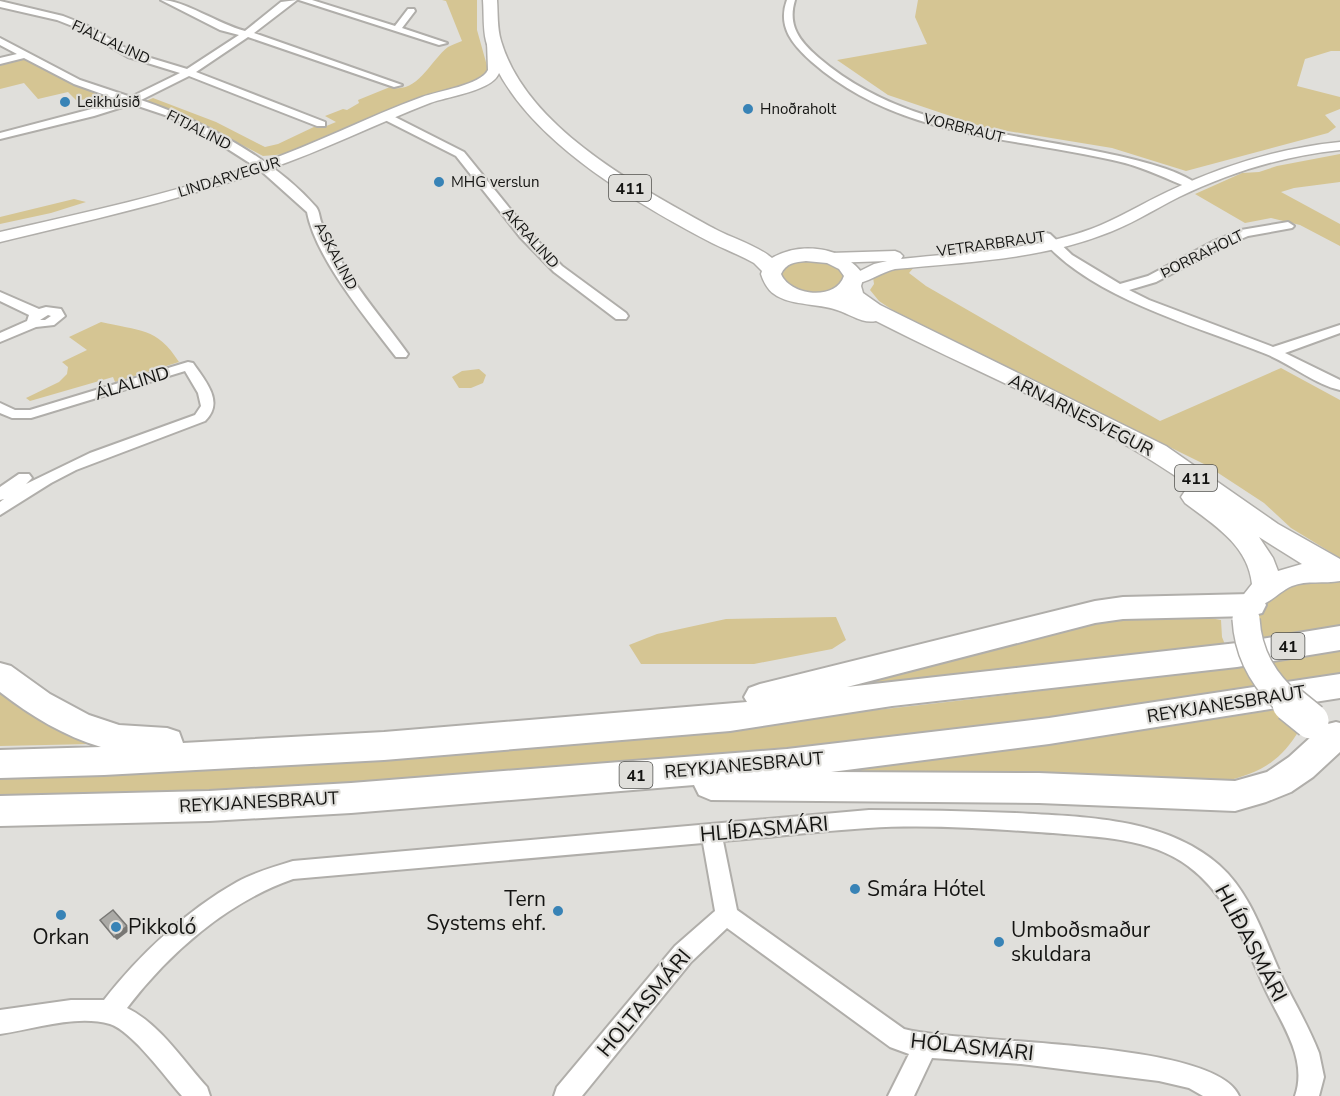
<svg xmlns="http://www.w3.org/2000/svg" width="1340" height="1096" viewBox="0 0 1340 1096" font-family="'Nunito Sans',sans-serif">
	<rect width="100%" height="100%" fill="#e0dfdb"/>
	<path fill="#d5c593" d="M442,0H477V30L489,73L477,81L436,93L287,154L263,156L192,119L146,101L153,98L216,122L265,147L278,144L318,125L324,127L336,122L325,116L343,109L347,110L359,103L358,100L390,87C417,95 430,61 448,47C452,45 457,43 462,41L446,1Z
		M918,0H1340V51H1331L1305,59L1297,86L1340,97V109L1325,115L1336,127L1328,133L1186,171L1112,148L983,127L888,95L837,60L927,44L915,17Z
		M22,57L27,58L76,85L115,100L107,106L77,114L73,113L98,106L90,98L77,101L68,92L38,99L24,83L0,89V62Z
		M1340,154V182L1294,188L1281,192L1340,224V246L1300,225L1271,218L1245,223L1195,194L1242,173L1259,172L1277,166Z
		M74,199L86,202L51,213L0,224V217Z
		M815,259L835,265L845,275L842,286C815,298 805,293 780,281L781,269L794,261Z
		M916,265L909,273L926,286L1160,421L1281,368L1340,400V558L1291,528L1264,503L1206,465L894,311L879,301L870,290L874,284L873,277L879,271Z
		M101,322C139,331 157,327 179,362L115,382L113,377L30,401L26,398L59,382L67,374L68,367L62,362L87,350L69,337Z
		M479,369L486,375L483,383L471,388H459L452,377L462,371Z
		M1340,578V628L1256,644L1254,612L1279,586Z
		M1193,615L1221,620L1222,637L1228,652L770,696L1086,621Z
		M836,617L846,640L832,649L754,664H641L629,645L657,634L726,619Z
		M1340,647V676L1029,724L810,747L492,775L287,789L0,800V774C245,757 491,744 736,723C936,707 1141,679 1340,647Z
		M0,680L92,740L90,744L0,746Z
		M1273,710L1300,729C1280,763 1258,774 1221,782L810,775L925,754L1139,731Z"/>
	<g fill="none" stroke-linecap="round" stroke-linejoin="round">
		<g stroke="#b0aeaa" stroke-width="4">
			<path id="minor" d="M161,0C184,0 218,24 245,31L281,2L297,0L254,33L402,85L394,87L248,37L196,72L325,122V126H317L189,76L141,100C202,121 273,158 316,207C320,212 319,218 322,224C327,236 334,249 341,261C360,294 386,323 408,354L406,357H396C367,319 316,259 307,212L259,169L198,130L165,115L132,104L94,116L0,139V133L122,101L74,84L24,58L0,64V58L17,54L0,45V38L80,80L131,97L180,73L128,57L80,29L57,20L0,7V1L63,16L86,25L134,53L187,69L239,35L220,30Z
				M299,0H312L395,26L408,9H414L415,11L402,28L447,43L439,45Z
				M787,0H795C787,26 800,42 819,58C900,127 1001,131 1100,152C1125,157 1181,169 1199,186L1193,189L1189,188C1168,179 1147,169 1125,163C1017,136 901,140 812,62C793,45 777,27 787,0Z
				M383,115H391L464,152L528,231L562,266L626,313L628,316L626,319H616L554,272L520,237L456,156L383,119Z
				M1288,222L1294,226L1292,228L1248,236L1222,247L1156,282L1129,290L1149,300L1273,347L1340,325V333L1285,353L1340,380V390C1314,384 1291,364 1266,354C1196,326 1088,297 1040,237L1046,233L1050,234L1072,255L1120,284L1148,276L1214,241L1241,230Z
				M0,292L39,309L46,307L61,309L65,316L54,325L36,327L0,342V333L27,321L29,315L0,301ZM48,315L51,316L45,320H40Z
				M188,362L193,363C205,381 225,402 205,421L76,470L51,483L0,515V502L4,499L0,500V487L19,474H29L32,478L26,484L90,453L195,415L201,406L198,393L185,371L31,418H12L0,413V403L15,410H30Z
				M869,810C918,810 966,811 1015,813C1083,817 1164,817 1219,865C1252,894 1265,941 1283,979C1295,1004 1309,1027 1319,1053L1324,1077L1319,1096H1295C1309,1056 1277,1018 1262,982C1243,939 1227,895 1188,866C1151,838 1098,837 1053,833C992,829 929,824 868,828C819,831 771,837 723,841L737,910L904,1029C964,1045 1215,1039 1239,1096H1203L1189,1088L1159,1081L1021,1064L932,1058L914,1096H888L909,1054L890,1047L727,928L691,962L582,1096H554L557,1087L675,946L715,911L703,843L293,879C227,902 169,953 127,1008C160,1024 183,1061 207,1087L210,1096H182C166,1078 132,1031 110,1024C77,1014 34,1029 0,1034V1010L71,1000H104C139,955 187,910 237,882C255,872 274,867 293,861Z"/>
		</g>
		<g stroke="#b0aeaa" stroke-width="3">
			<path id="tertiary" d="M493,38L499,41C500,54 505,70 494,80C481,92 447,97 430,103C376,124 324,150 269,169C181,200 90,220 0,242V232C87,212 176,193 261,163C316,144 367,117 422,97C438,91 481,85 488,70L487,41Z
				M1340,142V150C1283,156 1231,172 1179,197C1153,210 1129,226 1102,235C1036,260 964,262 895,269C880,272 863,287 848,283L846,280L848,277L874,264L887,261L830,263L822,258L830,253L895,251L900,253L903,256L901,259C964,252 1031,251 1091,229C1118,219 1143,203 1169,191C1224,165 1280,148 1340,142Z"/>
		</g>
		<g stroke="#b0aeaa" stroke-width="3">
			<path id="primary" d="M483,0H497C498,13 497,28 501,41C527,129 641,188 715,229C734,239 756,245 772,258C801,241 846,247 864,276L861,286L863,293L880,305L1166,446L1278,524L1340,559V581C1324,584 1307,580 1292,586C1274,594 1266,611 1245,605L1241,598L1252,584C1248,545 1214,525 1185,503L1181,497L1185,491L1194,489C1098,419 982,376 876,321C862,324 850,314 837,310C817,303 795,306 777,296C768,291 764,283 761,274L762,271L754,263C740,255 726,250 712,243C634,202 511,132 486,41C483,29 484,13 483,0ZM806,261L827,263L839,269L844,276C836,301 790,296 781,274C786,263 795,262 806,261ZM1259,537L1302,564L1278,571L1273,558Z"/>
		</g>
		<g stroke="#b0aeaa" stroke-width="4">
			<path id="trunk" d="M1251,594L1262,597L1266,605L1262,613L1251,616L1123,619L1095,623L847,687L1237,643L1340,626V650L1237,667L892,706L730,731L384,760L104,775L0,778V750L101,747C64,736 31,716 0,692V663L11,666L50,694L89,715L119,725L167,728L179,732L183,743L384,732L747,702L744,697L749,688L760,684L1095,601L1123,597Z
				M1340,674V698L1049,744L831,772L1039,773L1235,781L1267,772L1289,757L1324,725L1336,722L1340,723V752L1313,777L1291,792L1266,802L1235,811L1039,803L711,800L699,795L694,785L351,813L209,821L0,826V796L209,791L351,783L787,749L1049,718Z"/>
		</g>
		<use href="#minor" fill="#fff" fill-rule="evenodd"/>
		<use href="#tertiary" fill="#fff" fill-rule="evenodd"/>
		<use href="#primary" fill="#fff" fill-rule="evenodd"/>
		<use href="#trunk" fill="#fff" fill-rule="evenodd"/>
		<g stroke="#b0aeaa" stroke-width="30" stroke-linecap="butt">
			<path id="primary-bridge-far1" d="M1246,619C1248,655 1264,682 1292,706"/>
		</g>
		<g stroke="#b0aeaa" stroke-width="38" stroke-linecap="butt">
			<path id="primary-bridge" d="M1290,704L1311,721"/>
		</g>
		<use href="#primary-bridge-far1" stroke="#fff" stroke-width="27"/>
		<use href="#primary-bridge" stroke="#fff" stroke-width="35"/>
	</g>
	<path fill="#787774" d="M127,926L130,930L117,940L114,937Z"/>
	<path fill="#abaaa6" stroke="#787774" stroke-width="1.5" d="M113,910L127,926L114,937L100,920Z"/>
	<g fill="#3883b6" stroke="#e0dfdb" stroke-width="2">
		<circle cx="65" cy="102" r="6"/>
		<circle cx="748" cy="109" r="6"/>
		<circle cx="439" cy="182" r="6"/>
		<circle cx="855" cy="889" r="6"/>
		<circle cx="558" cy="911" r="6"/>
		<circle cx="61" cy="915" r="6"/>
		<circle cx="116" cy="927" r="6"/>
		<circle cx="999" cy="942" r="6"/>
	</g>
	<g text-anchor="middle" stroke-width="4.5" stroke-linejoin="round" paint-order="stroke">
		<g font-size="15" fill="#141412" stroke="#e0dfdb">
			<text transform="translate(111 42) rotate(25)" y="5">FJALLALIND</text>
			<text transform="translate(964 128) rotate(14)" y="5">VORBRAUT</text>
			<text transform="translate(199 130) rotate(27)" y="5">FITJALIND</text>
			<text transform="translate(229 177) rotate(-17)" y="5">LINDARVEGUR</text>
			<text transform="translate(531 238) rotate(48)" y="5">AKRALIND</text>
			<text transform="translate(991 244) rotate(-8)" y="5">VETRARBRAUT</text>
			<text transform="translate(1202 254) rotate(-26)" y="5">ÞORRAHOLT</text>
			<text transform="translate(336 256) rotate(62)" y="5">ASKALIND</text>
		</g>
		<g font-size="15" fill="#141412" stroke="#e0dfdb" text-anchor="start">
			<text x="77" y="107">Leikhúsið</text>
			<text x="760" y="114">Hnoðraholt</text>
			<text x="451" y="187">MHG verslun</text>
		</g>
		<g fill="#e0dfdb" stroke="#51514e" stroke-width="1.5">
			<rect x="609" y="175" width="42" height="26" rx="4.5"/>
			<rect x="1175" y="465" width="42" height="26" rx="4.5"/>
			<rect x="1271.5" y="633" width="33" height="26" rx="4.5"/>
			<rect x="619.5" y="762" width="33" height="26" rx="4.5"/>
		</g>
		<g font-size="16" font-weight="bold" fill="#141412">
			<text x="630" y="194">411</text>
			<text x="1196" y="484">411</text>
			<text x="1288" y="652">41</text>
			<text x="636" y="781">41</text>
		</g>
		<g font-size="18" fill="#141412" stroke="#e0dfdb">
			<text transform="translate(132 383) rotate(-17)" y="6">ÁLALIND</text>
			<text transform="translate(1081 415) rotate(27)" y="6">ARNARNESVEGUR</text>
			<text transform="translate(1226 704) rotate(-9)" y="6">REYKJANESBRAUT</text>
			<text transform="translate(744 765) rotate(-5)" y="6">REYKJANESBRAUT</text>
			<text transform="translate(259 802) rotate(-3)" y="6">REYKJANESBRAUT</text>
		</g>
		<g font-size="21" fill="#141412" stroke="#e0dfdb">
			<text transform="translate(764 829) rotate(-5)" y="7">HLÍÐASMÁRI</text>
			<text transform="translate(1251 943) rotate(62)" y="7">HLÍÐASMÁRI</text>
			<text transform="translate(644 1003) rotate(-50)" y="7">HOLTASMÁRI</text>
			<text transform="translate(972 1047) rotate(6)" y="7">HÓLASMÁRI</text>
		</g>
		<g font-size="21" fill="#141412" stroke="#e0dfdb" text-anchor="start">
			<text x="867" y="896">Smára Hótel</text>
			<text x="546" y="906" text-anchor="end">Tern<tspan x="546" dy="24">Systems ehf.</tspan></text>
			<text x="128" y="934">Pikkoló</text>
			<text x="1011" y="937">Umboðsmaður<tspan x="1011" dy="24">skuldara</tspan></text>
			<text x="61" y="944" text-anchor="middle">Orkan</text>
		</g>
	</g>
</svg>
